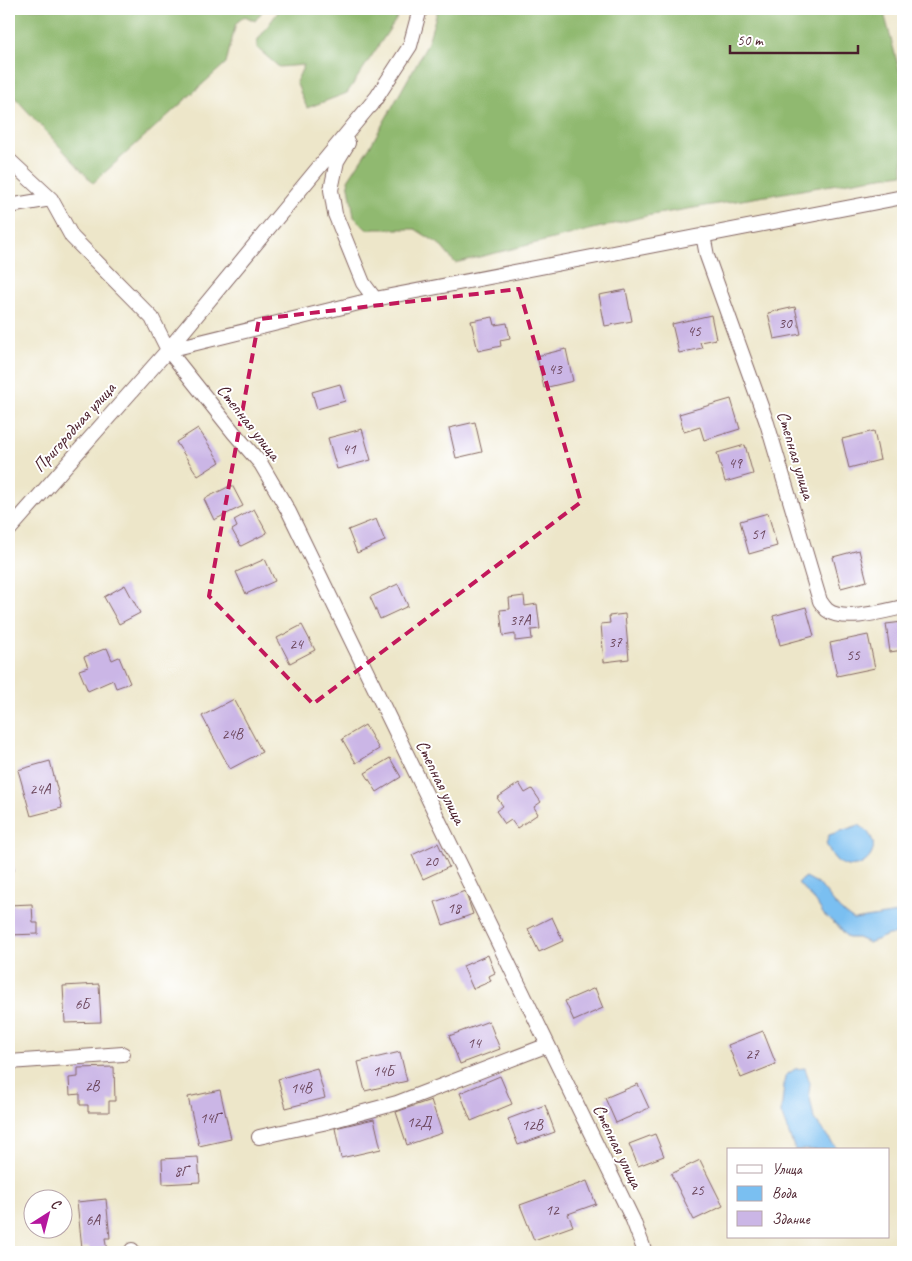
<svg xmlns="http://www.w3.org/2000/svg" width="912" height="1261" viewBox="0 0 912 1261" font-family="Caveat,sans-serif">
	<rect width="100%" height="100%" fill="#fff"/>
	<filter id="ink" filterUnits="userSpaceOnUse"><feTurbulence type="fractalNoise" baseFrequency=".02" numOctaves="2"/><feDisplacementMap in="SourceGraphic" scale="10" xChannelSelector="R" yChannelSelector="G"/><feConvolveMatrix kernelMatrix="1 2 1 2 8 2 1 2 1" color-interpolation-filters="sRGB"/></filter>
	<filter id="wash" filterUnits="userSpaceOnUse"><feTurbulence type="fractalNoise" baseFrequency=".0096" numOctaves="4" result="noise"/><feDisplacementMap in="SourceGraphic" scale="20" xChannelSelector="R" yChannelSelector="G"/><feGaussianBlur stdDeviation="1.12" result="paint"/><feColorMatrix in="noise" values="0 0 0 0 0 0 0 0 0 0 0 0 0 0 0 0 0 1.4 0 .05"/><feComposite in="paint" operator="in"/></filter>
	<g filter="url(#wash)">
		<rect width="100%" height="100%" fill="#ede6c9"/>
		<path fill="#90b970" stroke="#6d6c4e" d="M9,9H264L255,21L245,16L236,23L226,63L93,183L9,91Z
			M280,9H399L397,18L347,93L307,108L296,82L304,65L279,67L257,48V41Z
			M438,9H883L903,84V174L867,179L646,216L455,263L439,244L415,229H366L354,217L348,180L372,143L427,45Z"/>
		<path fill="#7abff1" stroke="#626f8e" d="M859,825C893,846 859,881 836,860C832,856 829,849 826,844L829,835Z
			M806,877L819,884L840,910L854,920L903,912V933L888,935L869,943L858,938H848L839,927L824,915L816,902L798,883Z
			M805,1068L810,1083L809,1093L814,1119L838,1150H795L781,1113L785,1076L795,1069Z"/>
		<g id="blocks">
			<path fill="#cbb6e6" d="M626,290L632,321L605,326L599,295Z
				M795,307L801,334L774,339L768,313Z
				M711,315L716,339L700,342L702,348L679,353L672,324Z
				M493,317L495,325L507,323L510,338L500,340L501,346L478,351L471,321Z
				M566,349L573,381L544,388L537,356Z
				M340,384L345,401L317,409L312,392Z
				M731,399L740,429L704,440L700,427L684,432L679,414Z
				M475,422L482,452L456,458L449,428Z
				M198,428L220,462L198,476L176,442Z
				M362,429L371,460L337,469L328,438Z
				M874,431L880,460L849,468L842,439Z
				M745,445L753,474L725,482L717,453Z
				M232,485L243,506L214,520L204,499Z
				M254,509L267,533L241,546L232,530L237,527L234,520Z
				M768,513L777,546L749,554L740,521Z
				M376,519L385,541L357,553L348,530Z
				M859,550L867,581L841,588L833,557Z
				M265,559L275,581L246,594L236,572Z
				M398,584L408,606L380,619L370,597Z
				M125,585L140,613L119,624L104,597Z
				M524,596L525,606L537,604L540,629L531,630L532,639L515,641V634L503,636L500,610L510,609L509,598Z
				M806,607L814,636L780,645L773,616Z
				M625,614L629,659L604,662L601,624L610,623L609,616Z
				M903,622V650L890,652L886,624Z
				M302,625L315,650L290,663L277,638Z
				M868,635L875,668L837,676L830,643Z
				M107,648L112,660L119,657L130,683L116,688L113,680L88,691L79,670L88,667L84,657Z
				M234,699L262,752L230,769L202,716Z
				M365,725L379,749L356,763L342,739Z
				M390,758L401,777L377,792L365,773Z
				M50,761L62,808L31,816L18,770Z
				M519,783L525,793L532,789L541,802L534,807L538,814L517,828L511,820L505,824L496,811L503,806L497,798Z
				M438,843L449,867L423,879L412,855Z
				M9,845H11L14,871L9,872Z
				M465,891L473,914L443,925L435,902Z
				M32,904L33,923H38V934L9,935V905Z
				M552,917L563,941L539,952L528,929Z
				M488,955L495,973L489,976L491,981L473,989L463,966Z
				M99,984L101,1022L65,1023L63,986Z
				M595,988L603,1008L574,1021L565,1001Z
				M489,1021L500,1049L460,1064L449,1036Z
				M763,1031L776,1064L741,1078L728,1045Z
				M400,1052L407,1081L365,1091L358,1062Z
				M114,1067L115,1101H109V1112H88V1105H80V1094L70,1095L69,1078L78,1077V1068Z
				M317,1068L325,1098L286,1108L278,1079Z
				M500,1076L512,1104L471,1121L460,1093Z
				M638,1084L649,1108L616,1123L605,1098Z
				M220,1090L231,1139L199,1146L188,1097Z
				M431,1100L442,1133L407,1145L396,1112Z
				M545,1105L555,1132L518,1145L508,1119Z
				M374,1119L381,1149L341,1158L335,1128Z
				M655,1134L664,1156L638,1166L629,1144Z
				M198,1157L200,1182L163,1184L162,1159Z
				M700,1160L723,1206L694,1220L671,1174Z
				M587,1181L596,1204L568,1214L573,1226L534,1240L520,1205Z
				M106,1199L110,1238H105L107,1252H90L89,1247L82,1248L77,1202Z"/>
		</g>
	</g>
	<g filter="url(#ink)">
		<use href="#blocks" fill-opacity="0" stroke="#836562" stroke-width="1"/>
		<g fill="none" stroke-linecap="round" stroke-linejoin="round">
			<g stroke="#836562" stroke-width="16">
				<path id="street" d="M371,106L410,46L420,9
					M348,143L337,161L331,190L335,214L363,283L375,299
					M9,160L51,199L72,237L152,318L168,350L234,433L261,464L289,512L633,1220L645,1252
					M9,206L51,199
					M703,235L707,256L767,423L820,601C822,604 825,608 827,610C843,623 885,611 903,607
					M168,350L375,299L903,197
					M9,530L168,350L376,98
					M9,1062L123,1054
					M259,1137L323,1123L397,1103L548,1045
					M132,1250V1252"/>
			</g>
			<use href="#street" stroke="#fff" stroke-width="14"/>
		</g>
	</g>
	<path fill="none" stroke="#c2185b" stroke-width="4" stroke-dasharray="10 6" stroke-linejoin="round" d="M519,289L581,502L313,704L209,596L259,319Z"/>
	<g text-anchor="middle" stroke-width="4" stroke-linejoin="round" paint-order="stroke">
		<g font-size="15" fill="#6a455a">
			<text x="785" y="328">30</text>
			<text x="694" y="336">45</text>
			<text x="555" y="374">43</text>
			<text x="349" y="454">41</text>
			<text x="735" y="468">49</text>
			<text x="758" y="539">51</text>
			<text x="520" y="625">37А</text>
			<text x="615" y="647">37</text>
			<text x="296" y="649">24</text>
			<text x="853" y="660">55</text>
			<text x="232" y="739">24В</text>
			<text x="40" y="794">24А</text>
			<text x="431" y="866">20</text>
			<text x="454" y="913">18</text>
			<text x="82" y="1009">6Б</text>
			<text x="474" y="1048">14</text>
			<text x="752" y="1059">27</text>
			<text x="383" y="1076">14Б</text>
			<text x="92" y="1091">2В</text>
			<text x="301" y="1093">14В</text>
			<text x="210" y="1123">14Г</text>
			<text x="419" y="1127">12Д</text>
			<text x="532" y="1130">12В</text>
			<text x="181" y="1176">8Г</text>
			<text x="697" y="1195">25</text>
			<text x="552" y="1215">12</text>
			<text x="93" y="1225">6А</text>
		</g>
		<g font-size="18" fill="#4a1f2b" stroke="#fff">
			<text transform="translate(249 422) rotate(52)" y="6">Степная улица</text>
			<text transform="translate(74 427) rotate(-48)" y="6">Пригородная улица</text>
			<text transform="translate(796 455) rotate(73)" y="6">Степная улица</text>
			<text transform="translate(441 782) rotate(64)" y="6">Степная улица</text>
			<text transform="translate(618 1146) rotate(64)" y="6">Степная улица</text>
		</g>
	</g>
	<rect width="912" height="1261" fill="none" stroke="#fff" stroke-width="30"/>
	<rect x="727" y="1148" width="162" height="90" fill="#ffffff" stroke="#b7a5aa"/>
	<rect x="737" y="1165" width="25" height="8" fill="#ffffff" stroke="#b7a5aa"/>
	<text x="772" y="1174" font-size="15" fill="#4a1f2b">Улица</text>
	<rect x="737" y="1186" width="25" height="15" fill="#7abff1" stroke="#b7a5aa"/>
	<text x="772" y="1198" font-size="15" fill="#4a1f2b">Вода</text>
	<rect x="737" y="1211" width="25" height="15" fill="#cbb6e6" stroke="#b7a5aa"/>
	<text x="772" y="1224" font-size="15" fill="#4a1f2b">Здание</text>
	<g transform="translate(48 1214) rotate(36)"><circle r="24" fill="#ffffff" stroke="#b7a5aa"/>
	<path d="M0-4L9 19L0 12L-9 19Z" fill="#b5179e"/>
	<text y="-8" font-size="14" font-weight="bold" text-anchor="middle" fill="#4a1f2b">С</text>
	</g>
	<path d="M730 45v8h128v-8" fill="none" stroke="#4a1f2b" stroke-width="2.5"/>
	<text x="737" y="45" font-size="15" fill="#4a1f2b" stroke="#ffffff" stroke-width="4" paint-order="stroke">50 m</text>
</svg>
